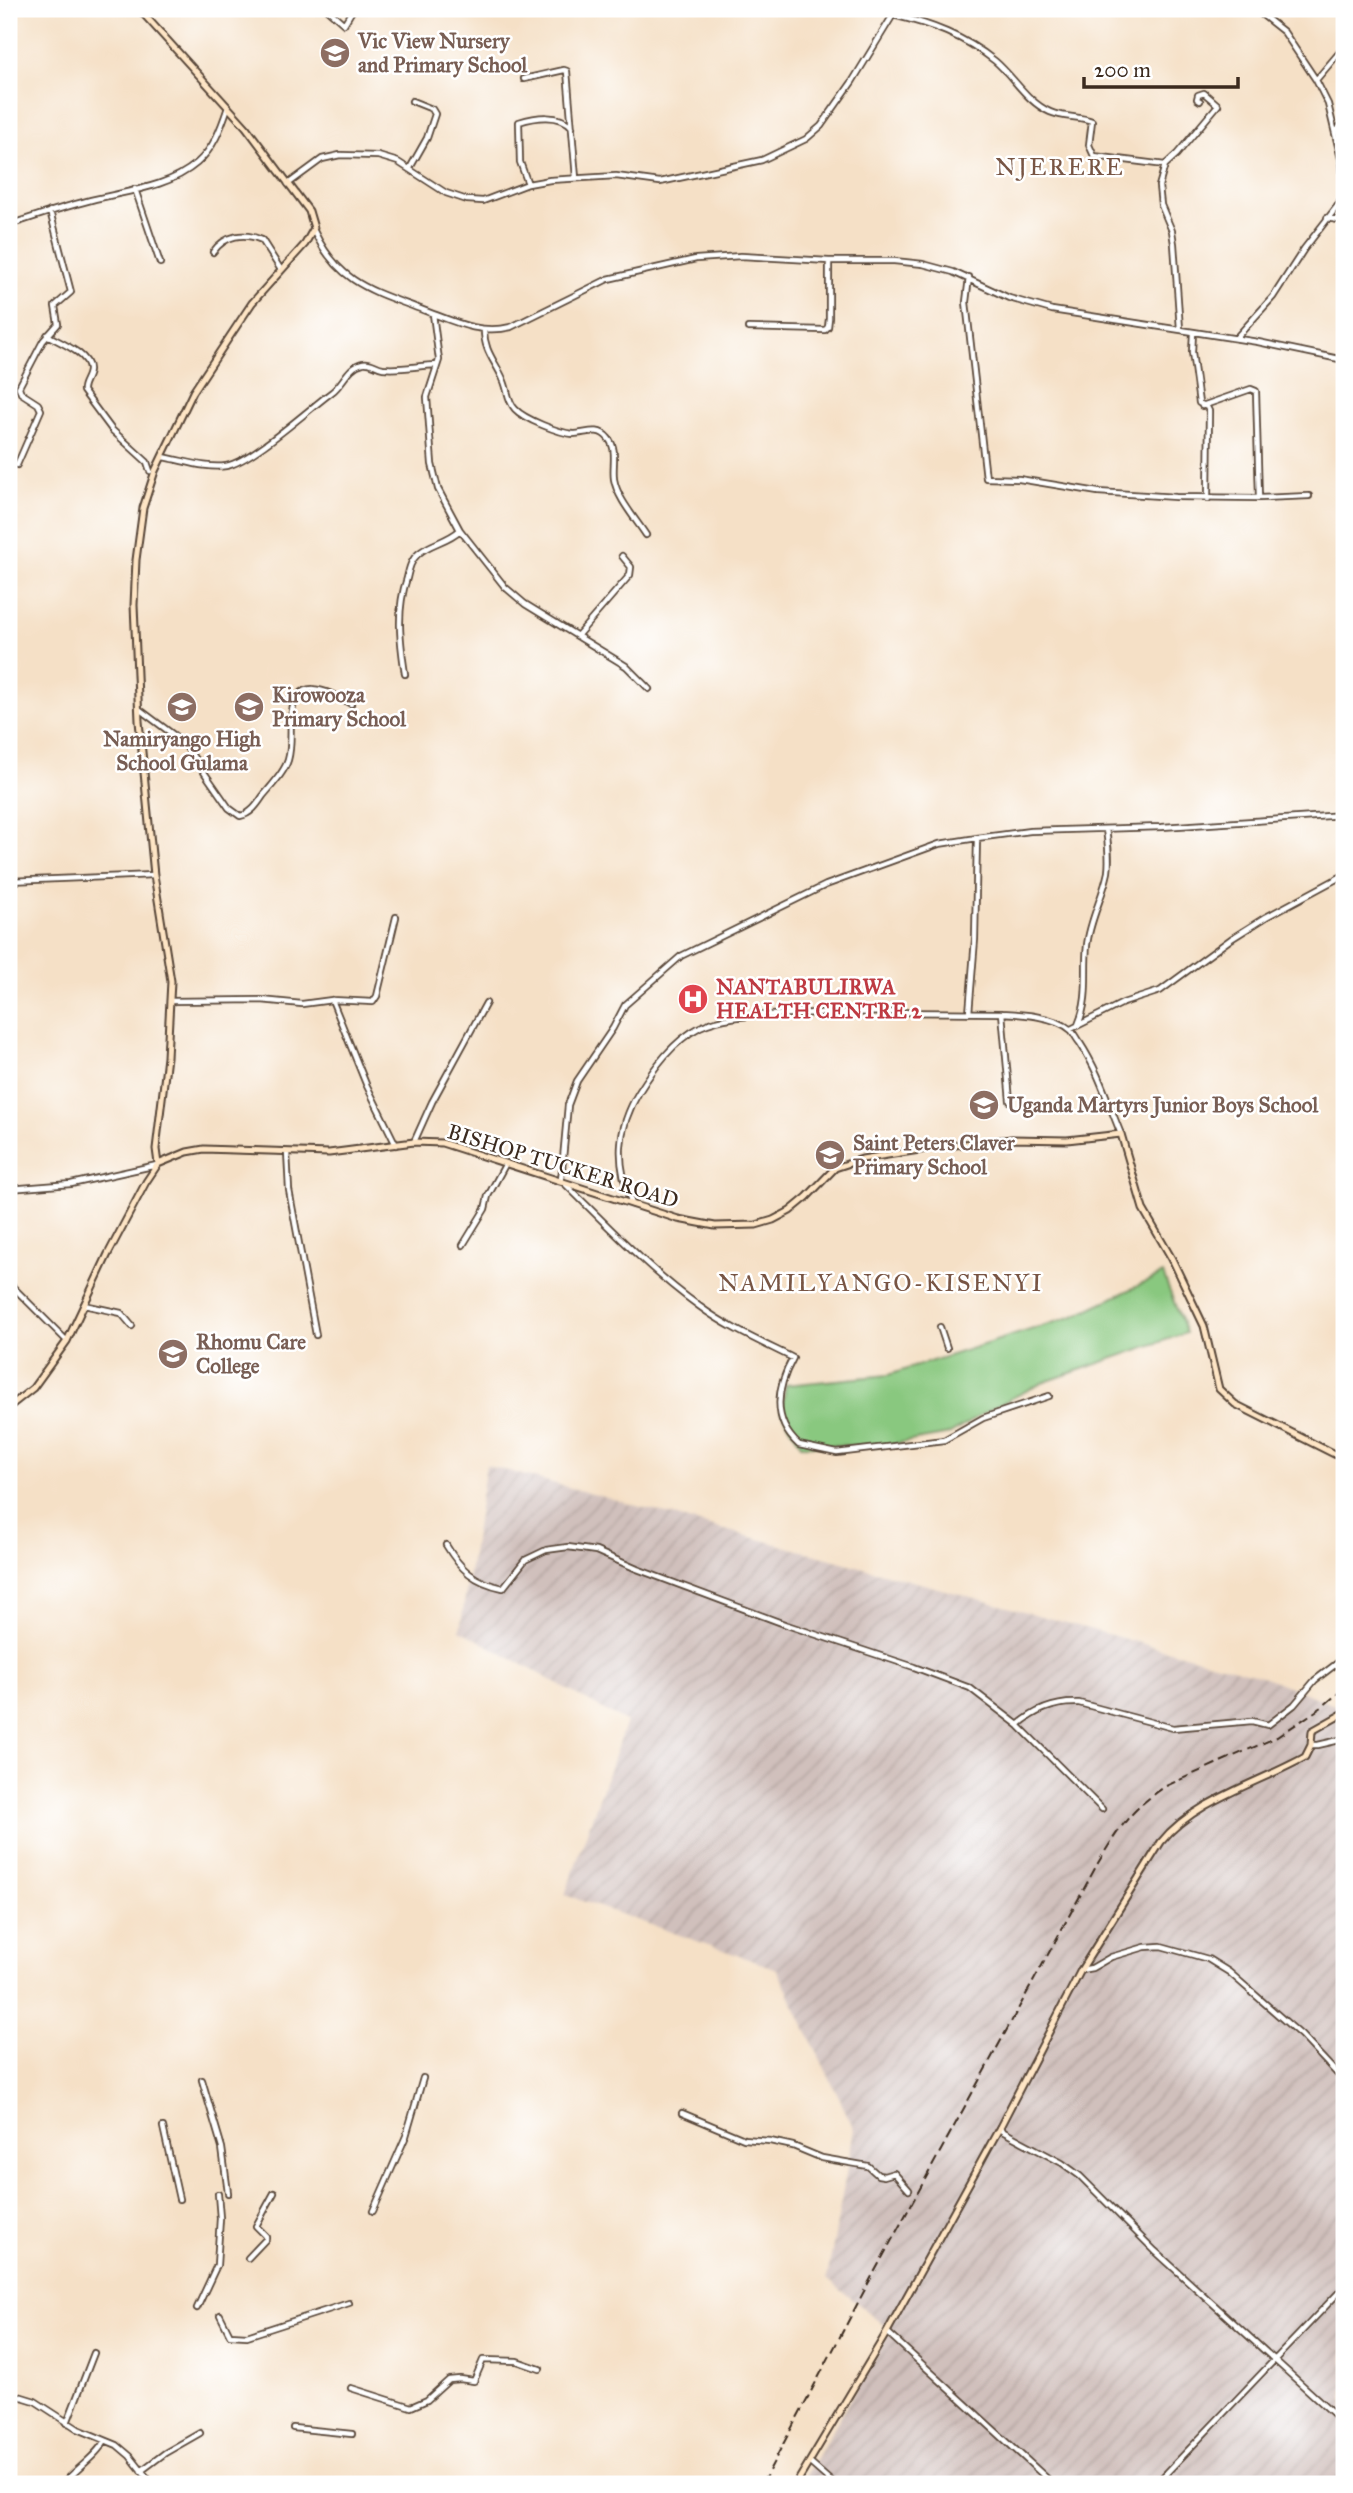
<svg xmlns="http://www.w3.org/2000/svg" width="1353" height="2493" viewBox="0 0 1353 2493" font-family="'IM FELL Great Primer',serif">
	<defs>
		<pattern id="industrial-furrows" width="10" height="10" patternUnits="userSpaceOnUse" patternTransform="scale(1.75)"><rect width="10" height="10" fill="#d0c0bc"/><path d="M-1 1l2-2M0 10L10 0M9 11l2-2" fill="none" stroke="#b4a5a1"/></pattern>
	</defs>
	<rect width="100%" height="100%" fill="#fff"/>
	<filter id="ink" filterUnits="userSpaceOnUse"><feTurbulence type="fractalNoise" baseFrequency=".0143" numOctaves="2"/><feDisplacementMap in="SourceGraphic" scale="14" xChannelSelector="R" yChannelSelector="G"/><feConvolveMatrix kernelMatrix="1 2 1 2 8 2 1 2 1" color-interpolation-filters="sRGB"/></filter>
	<filter id="wash" filterUnits="userSpaceOnUse"><feTurbulence type="fractalNoise" baseFrequency=".00686" numOctaves="4" result="noise"/><feDisplacementMap in="SourceGraphic" scale="28" xChannelSelector="R" yChannelSelector="G"/><feGaussianBlur stdDeviation="1.57" result="paint"/><feColorMatrix in="noise" values="0 0 0 0 0 0 0 0 0 0 0 0 0 0 0 0 0 1.4 0 .05"/><feComposite in="paint" operator="in"/></filter>
	<g filter="url(#wash)">
		<rect width="100%" height="100%" fill="#f5e0c6"/>
		<path fill="url(#industrial-furrows)" d="M486,1465L1265,1677L1344,1709V2484H801L891,2330L827,2279L854,2129L777,1969L565,1895L626,1722L460,1630Z"/>
		<path fill="#89c87f" stroke="#62794e" stroke-width="2" d="M1163,1274L1186,1333L1042,1383L992,1408L950,1434L882,1446L801,1445L781,1411L786,1385L888,1375L1074,1316Z"/>
	</g>
	<g filter="url(#ink)">
		<g fill="none" stroke-linecap="round" stroke-linejoin="round">
			<g stroke="#574537" stroke-width="8">
				<path id="street" d="M327,9L344,24L353,9
					M524,79L564,70L567,71L576,178
					M1316,80L1344,47
					M1336,133L1344,120
					M410,168L427,138L435,114L432,109L412,101
					M288,184L322,159L340,155L378,156L398,162L446,193L467,200L483,201L528,184L550,180L616,176L660,182L762,160L806,139L821,126L852,82L893,15C931,24 964,36 995,61C1014,77 1027,102 1050,112C1064,118 1079,116 1092,121L1089,145L1094,156L1165,165
					M528,184L520,162L519,122C535,117 560,113 572,127
					M135,189L160,263
					M1327,218L1344,221
					M9,225C36,216 63,207 91,200C126,191 168,188 197,163C214,148 221,128 228,107
					M314,231C339,284 373,291 423,310C453,321 479,335 511,327L608,279L696,259L741,256L829,261H894L923,264L953,272L1009,298L1052,310L1258,342L1344,360
					M213,252C225,235 244,232 262,240L281,270
					M969,277L966,302L986,478L1019,479L1098,492L1176,497L1259,498L1309,496
					M433,314L439,360L427,397L432,464L438,489L460,530L505,587L525,604L626,666L649,689
					M748,328L825,330L828,327L829,318V261
					M1180,329L1174,244L1172,231L1161,205L1159,186L1165,165L1177,154L1218,105L1204,93L1198,95L1197,99L1200,101
					M484,330C484,351 495,361 503,379C508,389 507,400 515,409C524,419 559,433 573,434C586,434 598,426 608,438C618,449 612,465 614,479C617,498 635,518 646,535
					M1193,333L1192,352L1199,403L1207,407L1209,411L1208,499
					M47,335C59,342 90,354 89,370C89,378 82,383 83,391L112,430L147,462L150,471
					M1236,338L1273,297L1304,249L1339,204L1344,191L1342,163L1328,104L1316,80L1284,32L1255,9
					M1202,406L1251,389L1256,391L1259,498
					M162,457C182,460 206,469 226,466C251,462 309,409 332,392C343,384 348,366 363,363C370,361 376,367 383,368C401,370 420,365 437,365
					M17,465L41,410L38,404L21,393L19,387L43,341L58,324L55,306L71,292L50,211
					M577,636L630,575L631,567L622,556
					M405,674C400,641 396,610 407,578C409,569 411,560 418,554C430,543 447,542 460,530
					M139,709L183,742L229,808L240,816C251,814 257,805 263,796C272,785 284,773 288,760C292,747 290,731 291,717C296,674 326,690 351,704
					M9,881L154,875
					M332,1000L366,1084L396,1145
					M170,1001L261,1000L302,1004L332,1000L373,1002L377,996L396,917
					M969,1013L975,939L977,838
					M1002,1013L1010,1101
					M1078,1025C1090,997 1084,973 1087,945C1090,919 1103,897 1108,872C1110,857 1108,844 1106,829
					M1071,1029L1123,1003L1160,991L1231,939L1266,917L1344,875
					M414,1142L432,1102L486,1003
					M287,1152L289,1190L316,1335
					M9,1189L71,1184L157,1165
					M632,1204C616,1164 616,1130 639,1092C654,1068 673,1041 700,1027C727,1014 759,1016 789,1014C860,1011 931,1012 1002,1013C1021,1014 1055,1016 1071,1030C1074,1033 1077,1040 1080,1043C1099,1072 1108,1103 1121,1134
					M463,1245L485,1209L488,1196L506,1163
					M9,1283L67,1341
					M84,1305L121,1313L132,1326
					M940,1327L947,1348
					M1049,1396L983,1418L944,1440L837,1453L799,1445C771,1420 777,1387 793,1358C761,1342 727,1327 699,1306C649,1270 605,1223 561,1180L568,1105L577,1081L613,1028L625,1005L681,956L826,885L939,844L977,838L1030,831L1162,827L1344,815
					M446,1545C461,1570 474,1582 503,1588L525,1560L546,1550L568,1547L596,1551L637,1569L787,1625L914,1667L970,1688L1018,1725L1102,1809
					M1018,1725C1036,1709 1055,1702 1079,1703L1173,1728L1252,1721L1268,1725L1294,1705L1315,1680L1344,1658
					M1311,1745H1318L1344,1739
					M1081,1970L1092,1968L1111,1957L1145,1947L1161,1946L1208,1959L1229,1972L1301,2035L1344,2081
					M202,2080L222,2148L228,2193
					M682,2113L744,2139L770,2141L793,2146L822,2158L868,2166L878,2175L884,2176L894,2173L909,2190
					M163,2127L179,2199
					M1000,2127L1002,2131L1062,2163L1080,2176L1155,2251L1344,2423
					M373,2211L406,2136L423,2078
					M248,2258L266,2239V2236L256,2226L274,2193
					M197,2308L217,2265L220,2218L218,2194
					M220,2315L230,2335L247,2336L349,2303
					M887,2332L1053,2484
					M351,2388L411,2407L427,2400L449,2380L460,2379L474,2381L483,2360L517,2361L540,2369
					M9,2393L35,2401L78,2429L117,2445L130,2456L152,2484
					M67,2423L94,2353
					M293,2428L352,2434
					M810,2463L834,2484
					M141,2471L165,2453L200,2433
					M63,2484C76,2469 97,2456 105,2440
					M1156,2484L1344,2287"/>
			</g>
			<g stroke="#574537" stroke-width="9">
				<path id="secondary" d="M139,9L246,127L309,211L314,228L305,244L252,303L193,392L155,471L143,508L136,560L134,605L139,721L154,875L171,981L167,1057L156,1149L158,1164
					M158,1164L187,1152L204,1149L329,1153L414,1142L442,1143L678,1219L715,1226L756,1225L773,1220L790,1211L807,1197L835,1168L862,1159L945,1146L1012,1139L1067,1140L1121,1134L1143,1209L1172,1259L1204,1326L1219,1389L1235,1404L1344,1459
					M9,1407L33,1388L67,1341L108,1254L146,1182L158,1164
					M796,2484L887,2332L1000,2127L1081,1970L1161,1842C1195,1800 1259,1783 1305,1757L1311,1745L1312,1731L1344,1713"/>
			</g>
			<use href="#street" stroke="#fff" stroke-width="4.5"/>
			<use href="#secondary" stroke="#fee5c5" stroke-width="5"/>
			<path stroke="#3b2a1e" stroke-width="2" stroke-dasharray="10 5" stroke-linecap="butt" d="M762,2484L870,2280L1098,1863C1119,1828 1131,1809 1166,1786L1277,1737L1322,1707L1344,1688"/>
		</g>
	</g>
	<defs>
		<g id="school-disc" transform="scale(1.575)"><circle r="9.5" fill="#8d6e63" stroke="#fff"/><path d="M0-5L7-2L0 1L-7-2ZM-4 1L0 2.5L4 1V4Q0 6-4 4Z" fill="#fff"/></g>
		<g id="hospital-disc" transform="scale(1.575)"><circle r="9.5" fill="#e0444e" stroke="#fff"/><path d="M-5-5h3v3.5h4V-5h3V5h-3V1.5h-4V5h-3Z" fill="#fff"/></g>
	</defs>
	<g fill-rule="evenodd">
		<use href="#school-disc" x="335" y="53"/>
		<use href="#school-disc" x="182" y="707"/>
		<use href="#school-disc" x="249" y="707"/>
		<use href="#hospital-disc" x="693" y="999"/>
		<use href="#school-disc" x="984" y="1105"/>
		<use href="#school-disc" x="830" y="1155"/>
		<use href="#school-disc" x="173" y="1354"/>
	</g>
	<g text-anchor="middle" stroke-width="5" stroke-linejoin="round" paint-order="stroke">
		<g font-size="21" font-weight="bold" fill="#785e54" stroke="#fff" text-anchor="start">
			<text x="358" y="48">Vic View Nursery<tspan x="358" dy="24">and Primary School</tspan></text>
			<text x="272" y="702">Kirowooza<tspan x="272" dy="24">Primary School</tspan></text>
			<text x="182" y="746" text-anchor="middle">Namiryango High<tspan x="182" dy="24">School Gulama</tspan></text>
			<text x="1007" y="1112">Uganda Martyrs Junior Boys School</text>
			<text x="853" y="1150">Saint Peters Claver<tspan x="853" dy="24">Primary School</tspan></text>
			<text x="196" y="1349">Rhomu Care<tspan x="196" dy="24">College</tspan></text>
		</g>
		<g font-size="21" font-weight="bold" fill="#be3a42" stroke="#fff" text-anchor="start">
			<text x="716" y="994">NANTABULIRWA<tspan x="716" dy="24">HEALTH CENTRE 2</tspan></text>
		</g>
		<g font-size="21" fill="#3b2a1e" stroke="#fff">
			<text transform="translate(563 1166) rotate(17)" y="7">BISHOP TUCKER ROAD</text>
		</g>
		<g font-size="24" letter-spacing="2" fill="#785544" stroke="#fff">
			<text x="1060" y="175">NJERERE</text>
			<text x="881" y="1291">NAMILYANGO-KISENYI</text>
		</g>
	</g>
	<rect width="1353" height="2493" fill="none" stroke="#fff" stroke-width="35"/>
	<path d="M1084 77v10h154v-10" fill="none" stroke="#3b2a1e" stroke-width="3.5"/>
	<text x="1094" y="77" font-size="21" fill="#3b2a1e" stroke="#ffffff" stroke-width="5" paint-order="stroke">200 m</text>
</svg>
